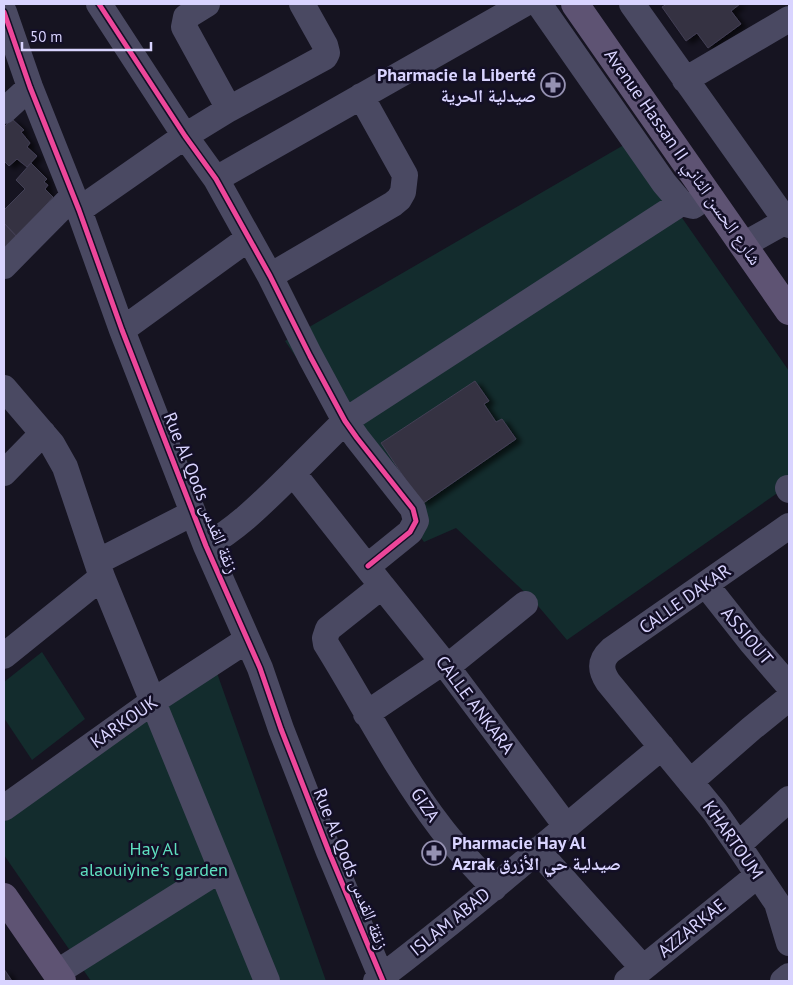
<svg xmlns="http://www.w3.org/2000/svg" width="793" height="985" viewBox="0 0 793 985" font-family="'PT Sans','Noto Naskh Arabic',sans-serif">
	<defs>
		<filter id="shadow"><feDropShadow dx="5.5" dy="3" stdDeviation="2.5" flood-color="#0009"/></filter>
	</defs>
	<rect width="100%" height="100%" fill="#161421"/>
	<path fill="#132c2d" d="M629,142L789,371V485L567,640L533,600L456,528L424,542L285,341Z
		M42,652L85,719L32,760L4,718V682Z
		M217,673L326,981H91L4,855V822L101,748Z"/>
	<path fill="#343243" stroke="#433f54" filter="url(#shadow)" d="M667,4H740L731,11L741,24L708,48L697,33L686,41L662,7Z
		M12,119L24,130L21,132L30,143L27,147L37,156L27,167L17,159L9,166L4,161V127Z
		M31,163L47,179L44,182L48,185L45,189L53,197L18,238L4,223V210L25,189L16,180Z
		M4,223L18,238L4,256Z
		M475,381L489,401L484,404L496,422L502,419L516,439L422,504L381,443Z
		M4,969L12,981H4Z"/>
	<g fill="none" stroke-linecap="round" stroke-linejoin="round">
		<path stroke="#4a4962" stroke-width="26" d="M99,4L185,136L216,179L270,276L310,356L345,421L357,438L413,509L416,521L410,532L368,566
			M207,4L186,17L184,27L229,109
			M539,4L664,183L681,203L693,206L696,204
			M632,4L789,225
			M4,12L30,87L79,210L122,330L206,546L260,668L281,729L329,852L383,981
			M685,80L789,19
			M4,111L30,87
			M216,179L524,4
			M79,210L185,136L229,109L325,57L327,53L325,45L302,4
			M743,245L786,221
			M4,266L73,196
			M270,276L393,204L399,199L403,192L405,175L361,96
			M122,330L249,238
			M4,388L52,444L65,467L102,577L267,981
			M4,473L43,433
			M293,473L345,421L681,203
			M788,488L789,490
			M789,526L611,650C600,660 600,670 608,682L715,812L738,845L777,903L789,943
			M206,546C241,526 265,500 293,473L382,586L328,629L325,638L326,644C364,705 397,771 441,828C457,849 476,868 494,888
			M97,562L193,513
			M706,585L751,642L789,686
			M382,586L447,667L566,826
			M4,656L102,577
			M447,667L525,604
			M366,714L443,662
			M690,782L752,728L789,698
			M4,808L152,702L247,640
			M738,845L789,799
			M537,850L643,968
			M56,973L221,869
			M376,981C474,907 567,825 662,747
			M627,981L758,875
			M783,981L789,976"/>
		<path stroke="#5e5373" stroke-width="28" d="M575,4L789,311
			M4,897L62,981"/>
		<g stroke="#130f26" stroke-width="8">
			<path id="cycleway" d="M99,4L185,136L216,179L270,276L310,356L345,421L357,438L413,509L416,521L410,532L368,566
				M4,12L30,87L79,210L122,330L206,546L260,668L281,729L329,852L383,981"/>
		</g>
		<use href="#cycleway" stroke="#ed469a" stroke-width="5"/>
	</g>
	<defs>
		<g id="pharmacy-ring" transform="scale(1.25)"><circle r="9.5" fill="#130f26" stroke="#9591b1" stroke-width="1.5"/><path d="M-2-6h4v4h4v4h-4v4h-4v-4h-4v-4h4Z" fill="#9591b1"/></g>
	</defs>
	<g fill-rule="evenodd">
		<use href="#pharmacy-ring" x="553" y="85"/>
		<use href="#pharmacy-ring" x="434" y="853"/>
	</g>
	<g text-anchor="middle" stroke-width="5" stroke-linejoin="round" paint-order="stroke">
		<g font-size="18" font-weight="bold" fill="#d9d4ff" stroke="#130f26" text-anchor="end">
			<text x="536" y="81">Pharmacie la Liberté<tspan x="536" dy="21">صيدلية الحرية</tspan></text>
			<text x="452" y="849" text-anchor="start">Pharmacie Hay Al<tspan x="452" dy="21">Azrak صيدلية حي الأزرق</tspan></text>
		</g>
		<g font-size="18" fill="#d9d4ff" stroke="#130f26">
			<text transform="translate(683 157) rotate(55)" y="6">Avenue Hassan II شارع الحسن الثاني</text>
			<text transform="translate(201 493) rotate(68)" y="6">Rue Al Qods زنقة القدس</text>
			<text transform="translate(685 599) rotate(-35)" y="6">CALLE DAKAR</text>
			<text transform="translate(747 636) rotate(50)" y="6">ASSIOUT</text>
			<text transform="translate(475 705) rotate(53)" y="6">CALLE ANKARA</text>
			<text transform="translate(124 722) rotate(-35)" y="6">KARKOUK</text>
			<text transform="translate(425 805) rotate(56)" y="6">GIZA</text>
			<text transform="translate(733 840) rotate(55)" y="6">KHARTOUM</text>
			<text transform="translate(351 869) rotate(68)" y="6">Rue Al Qods زنقة القدس</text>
			<text transform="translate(450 922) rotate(-39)" y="6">ISLAM ABAD</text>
			<text transform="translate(692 928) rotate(-39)" y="6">AZZARKAE</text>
		</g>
		<g font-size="18" fill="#5fe0c0" stroke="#130f26">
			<text x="154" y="855">Hay Al<tspan x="154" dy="21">alaouiyine's garden</tspan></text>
		</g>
	</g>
	<rect width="793" height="985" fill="none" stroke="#d9d4ff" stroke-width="10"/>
	<path d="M22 42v8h129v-8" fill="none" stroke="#d9d4ff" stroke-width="2.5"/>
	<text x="30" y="42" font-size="15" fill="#d9d4ff" stroke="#130f26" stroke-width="4" paint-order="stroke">50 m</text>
</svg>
